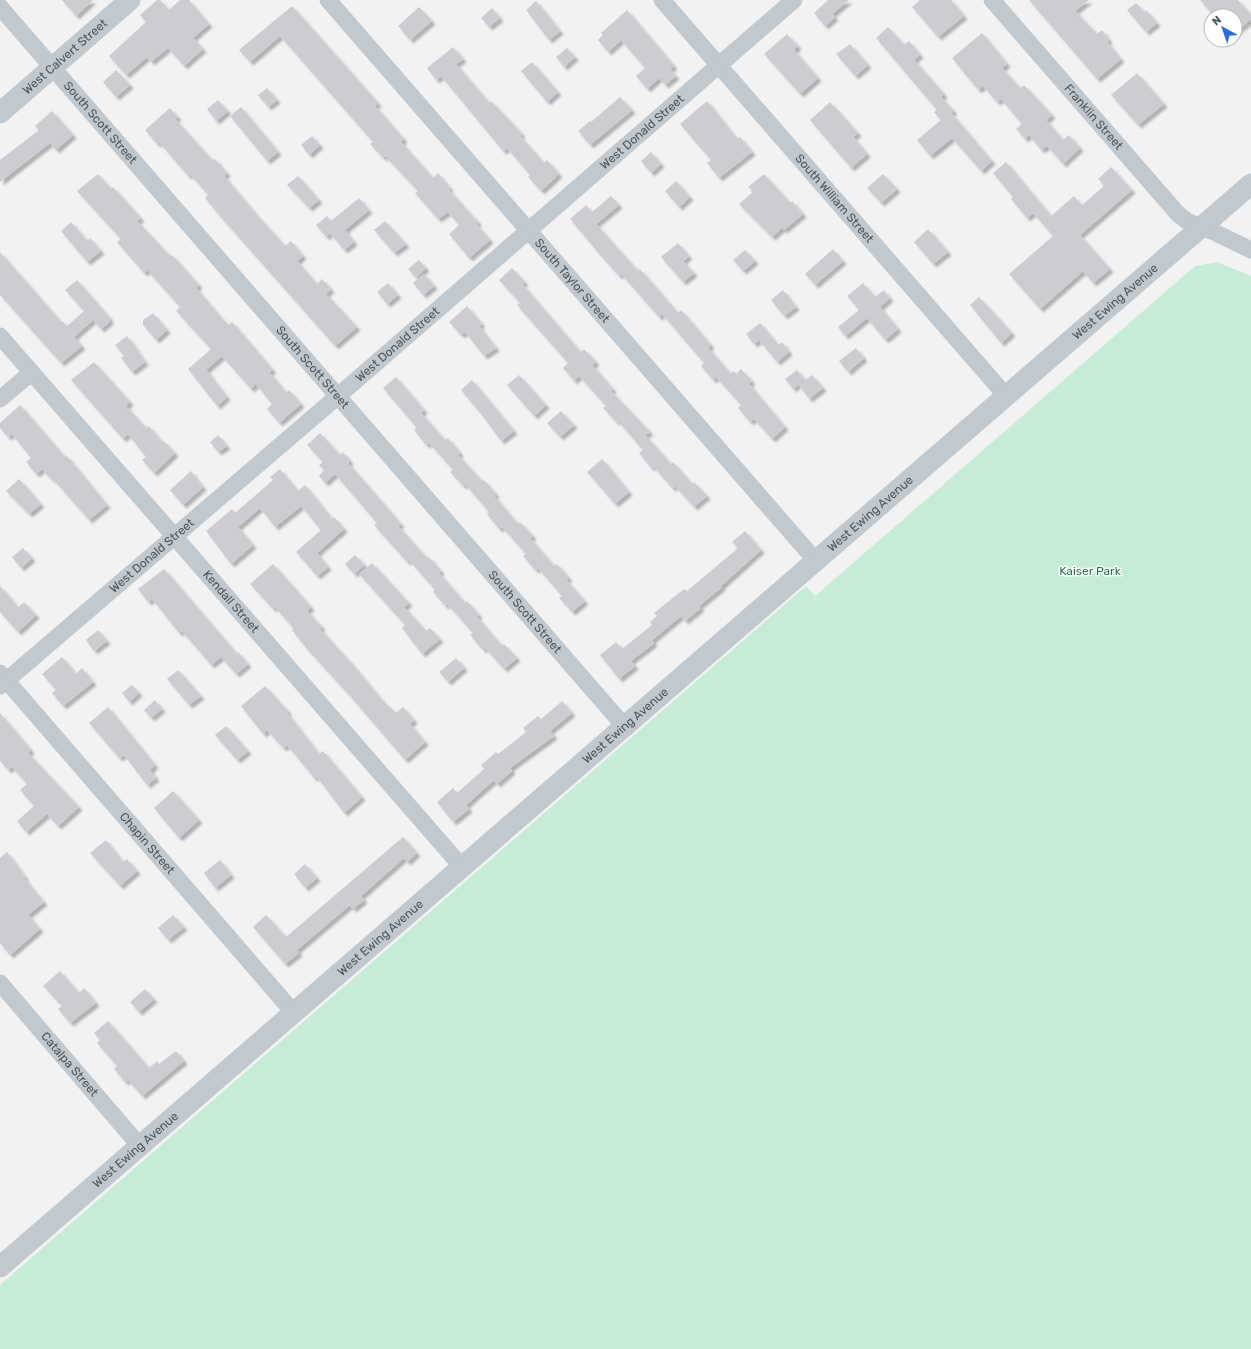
<svg xmlns="http://www.w3.org/2000/svg" width="1251" height="1349" viewBox="0 0 1251 1349" font-family="Rubik,sans-serif">
	<defs>
		<filter id="shadow"><feDropShadow dx="3.5" dy="3.5" stdDeviation="1" flood-color="#0004"/></filter>
	</defs>
	<rect width="100%" height="100%" fill="#f3f2f2"/>
	<path fill="#c5ecd6" d="M1217,262L1251,276V1349H0V1285L806,586L815,596L1195,266Z"/>
	<path fill="#cccdd3" filter="url(#shadow)" d="M62,0H93L76,16Z
		M157,0H160L169,10L180,0H189L209,24L193,38L203,49L184,66L168,48L151,62L147,57L126,75L109,56L146,22L140,15Z
		M828,0H849L832,14L835,17L825,26L814,13Z
		M920,0H951L964,16L938,37L912,7Z
		M1029,0H1089L1075,11L1097,34L1102,30L1109,40L1107,42L1121,59L1097,79Z
		M1200,0H1238L1251,15V19L1235,33V16H1214Z
		M536,1L560,31L549,40L526,10Z
		M1136,3L1144,12L1146,10L1157,23L1146,32L1127,10Z
		M292,6L378,103L375,106L404,139L401,142L433,178L438,173L450,188L448,189L478,222L476,224L490,240L469,258L449,234L459,225L448,212L438,219L415,193L418,191L385,156L383,158L370,144L373,142L280,36L250,62L239,50Z
		M419,7L432,21L410,40L398,26Z
		M492,8L500,18L489,27L481,18Z
		M627,10L674,66L670,69L676,76L665,85L659,78L647,89L636,76L645,68L621,40L608,52L598,40L603,35L601,33Z
		M888,27L904,45L909,41L920,55L914,60L944,94L941,97L954,111L951,113L992,161L981,171L952,138L930,156L917,140L941,120L934,112L937,110L876,38Z
		M982,33L1007,64L1002,68L1020,88L1024,85L1052,115L1046,120L1063,140L1069,135L1080,148L1063,164L1047,146L1041,150L1029,135L1025,139L1016,129L1022,124L1001,99L997,102L983,86L978,90L952,58Z
		M787,34L798,46L794,50L818,78L800,94L764,54Z
		M850,44L868,65L855,76L836,54Z
		M453,47L463,59L456,64L489,103L491,101L509,120L522,134L520,136L544,163L547,160L559,174L541,191L528,177L530,175L507,148L503,151L441,76L436,80L427,68Z
		M567,48L575,57L564,67L556,57Z
		M532,62L558,92L547,102L521,71Z
		M116,70L130,85L116,97L103,82Z
		M1137,73L1164,104L1138,125L1111,95Z
		M267,88L277,100L268,107L258,95Z
		M620,97L632,110L590,145L578,131L590,121L591,122Z
		M218,100L228,111L216,121L207,109Z
		M707,101L737,139L740,137L752,152L719,178L707,163L711,160L680,124Z
		M830,102L858,133L853,137L867,154L851,168L810,120Z
		M241,107L278,152L267,161L230,116Z
		M170,108L178,117L175,119L213,161L215,159L227,173L224,176L255,213L285,246L291,241L303,256L297,261L317,284L322,279L331,289L326,294L357,327L335,346L219,215L205,198L208,195L190,174L188,176L159,142L157,144L145,130Z
		M52,111L73,135L56,150L50,143L0,182V160L39,130L35,126Z
		M312,136L320,145L309,155L301,145Z
		M651,152L661,164L651,173L641,161Z
		M1006,162L1051,216L1074,196L1082,205L1104,186L1098,179L1111,167L1132,190L1080,235L1110,269L1093,283L1083,271L1040,309L1009,274L1053,236L1033,213L1027,218L1011,199L1013,197L993,173Z
		M98,174L111,189L113,187L141,218L137,221L170,256L172,255L199,285L196,288L218,314L228,325L232,322L273,370L269,372L286,392L289,390L301,404L279,423L267,409L272,404L256,384L251,389L222,356L206,370L227,397L217,406L188,369L211,349L176,311L180,307L147,270L144,273L117,242L121,239L77,191Z
		M764,174L790,203L792,201L803,214L784,230L782,228L772,237L739,204L753,192L748,187Z
		M883,174L897,189L881,203L867,188Z
		M298,176L319,200L309,208L287,185Z
		M676,181L690,197L679,207L665,191Z
		M611,196L619,205L596,224L638,271L640,269L678,313L681,310L711,345L708,348L731,374L734,371L736,374L741,369L752,381L749,384L785,427L772,439L754,419L750,422L738,408L741,405L716,377L713,380L701,366L704,363L662,314L659,317L621,274L619,276L602,257L570,219L586,205L592,212Z
		M359,198L369,210L345,230L354,242L344,250L330,233L326,237L316,225L327,216L331,221Z
		M385,221L406,244L394,253L374,230Z
		M71,222L87,241L90,238L101,251L87,262L61,231Z
		M928,229L948,252L933,264L914,242Z
		M678,243L689,256L683,261L694,273L683,282L661,257Z
		M833,249L843,261L815,285L805,274Z
		M745,250L755,261L743,271L733,260Z
		M0,252L61,322L62,321L67,326L84,311L65,290L77,280L109,317L110,321L101,329L93,320L74,337L82,346L61,363L0,295Z
		M419,260L426,268L416,278L408,269Z
		M512,268L525,282L522,284L565,334L581,352L584,349L596,362L592,365L613,389L611,391L650,432L645,435L671,464L673,462L692,484L694,482L707,496L694,507L675,486L672,488L653,466L651,468L639,453L643,450L618,421L616,422L603,408L606,406L579,376L574,381L563,368L568,363L517,305L520,303L499,280Z
		M424,274L434,286L423,295L413,283Z
		M388,283L398,295L387,304L377,292Z
		M863,283L875,297L884,290L890,298L880,307L898,329L885,340L867,318L845,336L838,327L859,310L847,296Z
		M783,290L796,307L784,316L771,300Z
		M979,297L1012,333L1001,343L970,305Z
		M467,306L482,324L479,326L496,348L484,356L465,332L461,335L449,322Z
		M153,313L167,330L156,340L143,325V320Z
		M760,323L778,345L782,342L789,352L777,362L759,340L754,344L746,334Z
		M127,336L145,362L132,372L121,358L124,356L115,345Z
		M856,348L864,358L848,372L839,361Z
		M94,362L130,402L126,406L146,428L149,426L162,442L164,441L175,453L154,473L142,460L146,457L128,434L123,439L71,380Z
		M797,370L804,379L793,389L785,379Z
		M519,375L546,405L534,416L507,385Z
		M812,375L823,388L809,399L799,385Z
		M396,377L424,410L421,413L445,440L448,438L460,453L458,455L482,481L484,480L496,494L494,496L518,524L520,522L533,536L530,538L554,566L557,564L569,578L566,580L585,601L572,612L559,598L562,596L538,568L535,570L523,556L526,554L502,527L499,529L487,514L489,512L465,484L463,486L450,472L453,470L429,443L426,445L414,430L417,428L383,388Z
		M472,380L514,431L501,441L482,415L461,390Z
		M20,405L65,457L67,456L107,505L89,520L53,479L52,480L42,469L36,474L26,462L31,458L12,434L8,437L0,428V423Z
		M561,411L574,425L560,437L547,423Z
		M320,433L340,455L343,452L350,461L348,463L401,524L398,526L427,558L429,557L441,571L439,573L465,603L467,601L479,615L477,617L502,646L504,644L517,658L504,669L485,648L483,650L470,635L473,633L447,604L445,606L433,592L435,590L409,560L407,562L374,525L377,523L335,474L325,483L319,476L324,470L319,465L323,462L307,445Z
		M218,435L227,446L218,452L210,442Z
		M602,459L629,492L615,504L587,472Z
		M280,469L298,491L305,485L332,519L334,517L344,529L317,553L328,567L317,576L296,552L321,530L301,506L275,527L260,508L238,527L253,545L231,564L206,531L232,509L235,513L273,480L270,477Z
		M191,471L203,487L183,505L170,490Z
		M19,479L41,504L29,514L6,491Z
		M745,531L761,550L721,586L722,587L699,606L701,608L685,621L681,616L652,640L654,643L631,661L635,666L619,679L600,655L616,642L622,649L652,625L650,622L657,616L654,613L684,589L687,591L738,548L732,542Z
		M23,548L32,558L21,568L12,557Z
		M355,555L365,565L354,574L345,564Z
		M372,563L409,603L404,607L426,631L430,628L440,639L422,654L402,628L405,625L359,574Z
		M273,564L311,607L307,611L322,627L320,629L353,665L381,699L396,713L403,707L414,720L410,724L425,742L405,760L350,696L307,649L292,630L294,629L275,607L273,609L250,584Z
		M164,569L236,653L238,652L248,664L236,674L221,657L211,665L182,631L179,633L152,599L148,602L138,589Z
		M0,586L18,607L24,602L36,615L18,632L0,612Z
		M98,630L107,641L94,651L86,640Z
		M62,657L76,674L82,668L93,682L63,706L52,693L56,690L42,674Z
		M456,658L464,668L448,682L439,672Z
		M178,670L201,696L189,705L167,679Z
		M132,685L139,693L129,702L122,693Z
		M265,686L288,711L287,713L319,754L323,751L362,797L344,813L317,777L314,778L287,745L283,748L267,730L263,734L241,706Z
		M155,700L162,709L151,718L144,710Z
		M562,701L572,713L550,731L554,736L510,768L512,771L497,784L494,780L466,805L469,809L453,822L437,802L453,788L457,793L484,769L481,765L496,752L498,754L526,732L523,728L538,716L541,719Z
		M108,707L155,765L150,770L156,778L147,785L124,755L119,758L89,723Z
		M0,713L31,750L28,753L79,807L58,826L47,814L26,832L17,821L34,806L20,790L27,784L12,767L8,770L0,761Z
		M226,726L248,751L237,760L215,735Z
		M173,791L199,820L179,838L154,808Z
		M403,837L417,853L407,862L404,858L361,896L364,900L353,909L350,905L297,950L299,953L285,964L253,927L266,915L286,937Z
		M106,840L123,862L127,859L137,871L120,886L90,853Z
		M7,852L25,877L24,878L44,902L28,915L40,929L10,955L0,943V858Z
		M220,860L231,875L215,888L204,873Z
		M305,864L317,878L305,888L294,874Z
		M173,915L184,927L168,940L158,928Z
		M60,971L79,993L84,988L96,1003L70,1023L58,1009L62,1006L43,986Z
		M145,989L154,999L139,1012L130,1002Z
		M108,1021L149,1068L157,1061L159,1064L176,1051L184,1061L142,1096L128,1080L125,1082L114,1069L117,1066L97,1043L100,1040L94,1033Z"/>
	<g fill="none" stroke-linecap="round" stroke-linejoin="round">
		<g stroke="#c1c8ce" stroke-width="17">
			<path id="s1" d="M328,0L816,561"/>
			<path id="s2" d="M662,0L1007,397"/>
			<path id="s3" d="M992,0L1178,214L1187,221L1216,233L1251,250"/>
			<path id="s4" d="M0,7L625,727"/>
			<path id="s5" d="M0,336L462,867"/>
			<path d="M0,399L31,373"/>
			<path id="s6" d="M0,673L294,1013"/>
			<path id="s7" d="M0,686L338,396L794,0"/>
			<path id="s8" d="M0,983L139,1145"/>
		</g>
		<g stroke="#c1c8ce" stroke-width="21">
			<path id="s9" d="M0,113L130,0"/>
			<path id="s10" d="M0,1267L1251,184"/>
		</g>
	</g>
	<g text-anchor="middle" stroke-width="3" stroke-linejoin="round" paint-order="stroke">
		<g font-size="12" fill="#4b545d" stroke="#fff">
			<text dy="4" stroke="none"><textPath href="#s9" startOffset="86">West Calvert Street</textPath></text>
			<text dy="4" stroke="none"><textPath href="#s3" startOffset="155">Franklin Street</textPath></text>
			<text dy="4" stroke="none"><textPath href="#s4" startOffset="153">South Scott Street</textPath></text>
			<text dy="4" stroke="none"><textPath href="#s7" startOffset="848">West Donald Street</textPath></text>
			<text dy="4" stroke="none"><textPath href="#s2" startOffset="263">South William Street</textPath></text>
			<text dy="4" stroke="none"><textPath href="#s1" startOffset="372">South Taylor Street</textPath></text>
			<text dy="4" stroke="none"><textPath href="#s10" startOffset="1475">West Ewing Avenue</textPath></text>
			<text dy="4" stroke="none"><textPath href="#s7" startOffset="524">West Donald Street</textPath></text>
			<text dy="4" stroke="none"><textPath href="#s4" startOffset="477">South Scott Street</textPath></text>
			<text dy="4" stroke="none"><textPath href="#s10" startOffset="1151">West Ewing Avenue</textPath></text>
			<text dy="4" stroke="none"><textPath href="#s7" startOffset="200">West Donald Street</textPath></text>
			<text dy="4" stroke="none"><textPath href="#s5" startOffset="352">Kendall Street</textPath></text>
			<text dy="4" stroke="none"><textPath href="#s4" startOffset="801">South Scott Street</textPath></text>
			<text dy="4" stroke="none"><textPath href="#s10" startOffset="827">West Ewing Avenue</textPath></text>
			<text dy="4" stroke="none"><textPath href="#s6" startOffset="225">Chapin Street</textPath></text>
			<text dy="4" stroke="none"><textPath href="#s10" startOffset="503">West Ewing Avenue</textPath></text>
			<text dy="4" stroke="none"><textPath href="#s8" startOffset="107">Catalpa Street</textPath></text>
			<text dy="4" stroke="none"><textPath href="#s10" startOffset="179">West Ewing Avenue</textPath></text>
		</g>
		<g font-size="12" fill="#227851" stroke="#fff">
			<text x="1090" y="575">Kaiser Park</text>
		</g>
	</g>
	<g transform="translate(1223 28) rotate(320)"><circle r="19" fill="#ffffff" stroke="#b7bbbe"/>
	<path d="M0-3L7 15L0 10L-7 15Z" fill="#2c6dd3"/>
	<text y="-6" font-size="11" font-weight="bold" text-anchor="middle" fill="#4b545d">N</text>
	</g>
</svg>
